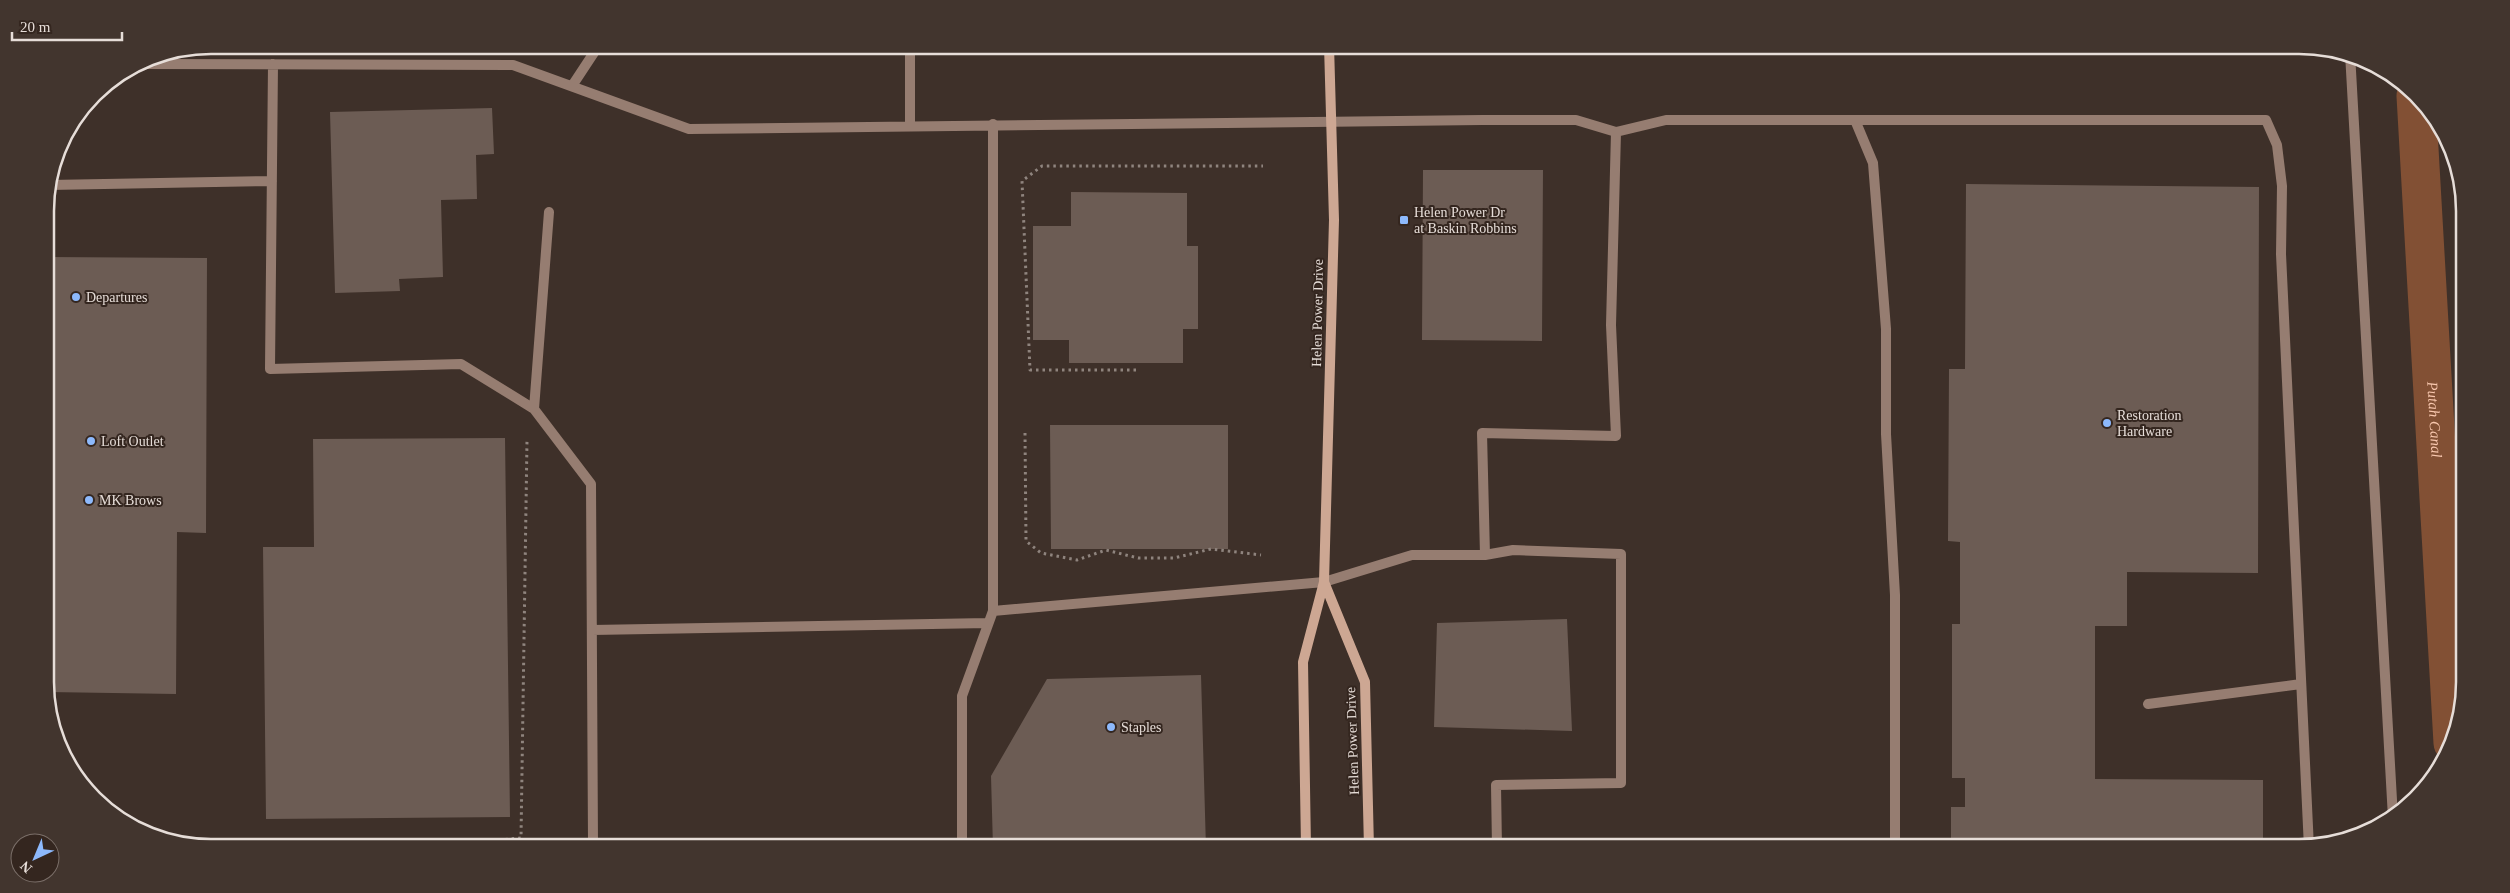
<svg xmlns="http://www.w3.org/2000/svg" width="2510" height="893" viewBox="0 0 2510 893" font-family="Georgia,serif">
	<rect width="100%" height="100%" fill="#3e3029"/>
	<g fill="none" stroke-linecap="round" stroke-linejoin="round">
		<path stroke="#825034" stroke-width="39" id="s1" d="M2416,96L2453,743"/>
	</g>
	<path fill="#6c5c54" d="M492,108L494,154L476,155L477,199L441,200L443,277L399,279L400,291L335,293L330,112Z
		M1423,170H1543L1542,341L1422,340Z
		M1966,184L2259,187L2258,573L2127,572V626H2095V779L2263,780V848H1951V807H1965V778H1952V624H1960V542L1948,541L1949,369H1965Z
		M1071,192L1187,193V246H1198V329H1183V363H1069V340H1033V226H1071Z
		M46,257L207,258L206,533L177,532L176,694L48,692Z
		M1050,425H1228V549H1051Z
		M505,438L510,817L266,819L263,547H314L313,439Z
		M1567,619L1572,731L1434,727L1437,623Z
		M1201,675L1206,848H993L991,776L1047,679Z"/>
	<g fill="none" stroke-linecap="round" stroke-linejoin="round">
		<path stroke="#8f847e" stroke-width="3" stroke-dasharray="2.5 4" stroke-linecap="butt" d="M1136,370H1030L1022,181L1042,166H1263
			M1025,433L1026,541L1041,553L1077,560L1106,550L1138,558H1174L1211,549L1261,555
			M428,848L432,846L521,838L527,440"/>
		<path stroke="#967d71" stroke-width="10" d="M2350,53L2393,818
			M138,64L513,65L689,129L1482,120H1576L1616,132L1666,120H2266L2277,145L2282,186L2281,254L2309,848
			M273,64L270,369L461,364L534,409
			M572,86L599,45
			M1855,120L1873,163L1886,329V434L1895,595V848
			M910,125V45
			M49,185L272,181
			M549,212L534,409L591,484L593,843L570,848
			M993,611V124
			M592,630L988,623
			M2148,704L2301,684
			M962,848V696L993,611L1324,582L1412,555H1485
			M1497,848L1496,785L1621,783V554L1513,550L1485,555L1482,433L1616,436L1611,325L1616,132"/>
		<path stroke="#cda793" stroke-width="10" d="M1324,582L1365,682L1369,848
			M1306,848L1303,662L1324,582L1334,220L1329,45"/>
	</g>
	<g fill="#8db9fc" stroke="#34261f" stroke-width="2">
		<rect x="1399" y="215" width="10" height="10" rx="2.5"/>
		<circle cx="76" cy="297" r="5"/>
		<circle cx="2107" cy="423" r="5"/>
		<circle cx="91" cy="441" r="5"/>
		<circle cx="89" cy="500" r="5"/>
		<circle cx="1111" cy="727" r="5"/>
	</g>
	<g text-anchor="middle" stroke-width="4" stroke-linejoin="round" paint-order="stroke">
		<g font-size="14" fill="#e6ddd8" stroke="#34261f" text-anchor="start">
			<text x="1414" y="217">Helen Power Dr<tspan x="1414" dy="16">at Baskin Robbins</tspan></text>
			<text x="86" y="302">Departures</text>
			<text x="2117" y="420">Restoration<tspan x="2117" dy="16">Hardware</tspan></text>
			<text x="101" y="446">Loft Outlet</text>
			<text x="99" y="505">MK Brows</text>
			<text x="1121" y="732">Staples</text>
		</g>
		<g font-size="14" fill="#e6ddd8" stroke="#34261f">
			<text transform="translate(1317 313) rotate(-89)" y="5">Helen Power Drive</text>
			<text transform="translate(1352 741) rotate(-92)" y="5">Helen Power Drive</text>
		</g>
		<g font-size="15" font-style="italic" fill="#f8c7ae" stroke="#34261f">
			<text dy="5" stroke="none"><textPath href="#s1" startOffset="324">Putah Canal</textPath></text>
		</g>
	</g>
	<path d="M0 0H2510V893H0ZM211 54H2299A157 157 0 0 1 2456 211V682A157 157 0 0 1 2299 839H211A157 157 0 0 1 54 682V211A157 157 0 0 1 211 54Z" fill="#42352e" fill-rule="evenodd"/>
	<path fill="none" stroke="#e6ddd8" stroke-width="2.5" d="M211 54H2299A157 157 0 0 1 2456 211V682A157 157 0 0 1 2299 839H211A157 157 0 0 1 54 682V211A157 157 0 0 1 211 54Z"/>
	<g transform="translate(35 858) rotate(224)"><circle r="24" fill="#34261f" stroke="#7b6f69"/>
	<path d="M0-4L9 19L0 12L-9 19Z" fill="#8db9fc"/>
	<text y="-8" font-size="14" font-weight="bold" text-anchor="middle" fill="#e6ddd8">N</text>
	</g>
	<path d="M12 32v8h110v-8" fill="none" stroke="#e6ddd8" stroke-width="2.5"/>
	<text x="20" y="32" font-size="15" fill="#e6ddd8" stroke="#34261f" stroke-width="4" paint-order="stroke">20 m</text>
</svg>
